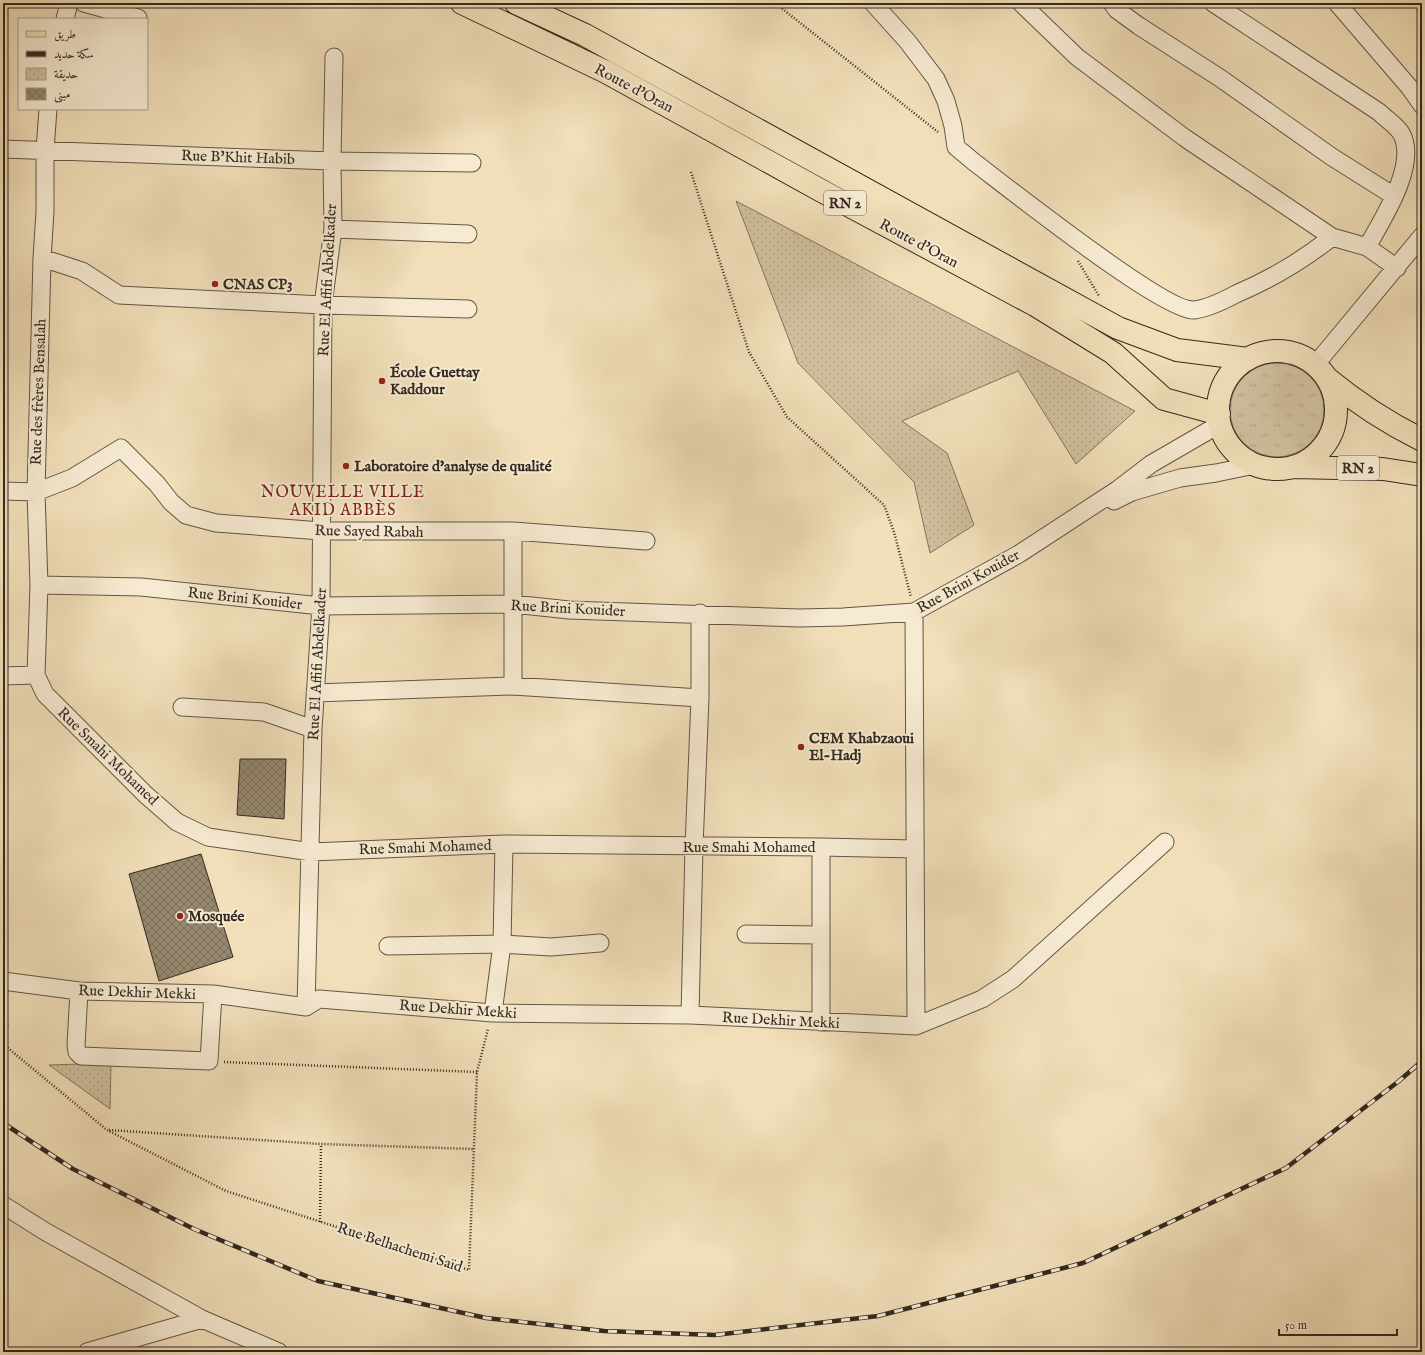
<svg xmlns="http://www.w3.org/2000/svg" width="1425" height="1355" viewBox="0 0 1425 1355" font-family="'IM FELL English',Amiri,serif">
	<defs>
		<pattern id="grass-tufts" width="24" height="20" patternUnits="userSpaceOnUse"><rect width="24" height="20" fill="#d1c09f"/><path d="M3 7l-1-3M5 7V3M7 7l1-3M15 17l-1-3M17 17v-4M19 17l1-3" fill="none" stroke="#b4a589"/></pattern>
		<pattern id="park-dots" width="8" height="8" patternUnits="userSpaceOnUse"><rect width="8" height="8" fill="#d1c09f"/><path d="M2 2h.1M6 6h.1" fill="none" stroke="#b4a589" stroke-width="1.8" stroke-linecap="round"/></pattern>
		<pattern id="building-cross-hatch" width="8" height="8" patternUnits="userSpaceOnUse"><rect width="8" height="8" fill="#968870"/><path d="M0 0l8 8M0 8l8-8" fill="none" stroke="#7b6f5c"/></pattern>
	</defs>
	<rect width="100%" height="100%" fill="#f1dfb9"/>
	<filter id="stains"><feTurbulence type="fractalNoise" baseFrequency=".005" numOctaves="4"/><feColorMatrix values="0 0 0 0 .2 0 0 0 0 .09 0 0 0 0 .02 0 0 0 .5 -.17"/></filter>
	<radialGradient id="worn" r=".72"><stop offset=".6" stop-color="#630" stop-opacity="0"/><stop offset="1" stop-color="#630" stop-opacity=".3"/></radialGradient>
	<path fill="url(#grass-tufts)" stroke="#827460" d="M1230 410a47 47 0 1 1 94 0a47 47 0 1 1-94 0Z"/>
	<path fill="url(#park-dots)" stroke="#827460" d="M736,201L1135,411L1076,464L1018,371L902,421L947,453L974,525L930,553L914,482L798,363Z
		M3,994H6L8,1028L3,1025Z
		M111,1063L110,1109L49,1065Z"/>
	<path fill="url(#building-cross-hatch)" stroke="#332920" d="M240,759H286L284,819L237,815Z
		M201,854L233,957L159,981L129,874Z"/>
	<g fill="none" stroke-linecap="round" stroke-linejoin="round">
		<g stroke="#625646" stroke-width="19">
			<path id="minor" d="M84,3L138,18
				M873,3L908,42L936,79L946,101L953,126L956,147L974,162C1007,187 1164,312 1194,310C1209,308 1223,301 1236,294C1271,279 1302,261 1332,237
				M1021,3L1077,57L1185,138L1332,237L1367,247L1397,268
				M1112,3L1117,10L1139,26L1220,78L1332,157L1394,196
				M1213,3L1379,112C1386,119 1396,125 1401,133C1419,164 1382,220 1367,247
				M1337,3L1410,88L1422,105
				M65,19L69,3
				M3,149L332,161L472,163
				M333,229L468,234
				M42,258L82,271L119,295L323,305L468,309
				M1315,365L1422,236
				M3,491L36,492L72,478L121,448L157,484L171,502L186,515L216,523L321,531H513L646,541
				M1114,501L1132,492L1180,478L1216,473L1255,465
				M513,531V686
				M39,585L141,587L321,606L513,604L569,610L799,618L843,617L914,612L1019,554L1117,490L1151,464L1220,424
				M914,612L916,1026
				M36,675L39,585L36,492L42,258L45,212V150L48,109
				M3,676L36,675L45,694L146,795L177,822L208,837L311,852L504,844L821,847L914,849
				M315,693L513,686L700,698
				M182,707L264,712L313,729
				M821,847V1022
				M746,934L820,935
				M388,946L502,944L551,947L600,943
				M3,981L79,991L213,994L306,1007L319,999L493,1013L690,1015L916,1026L982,999L1013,979L1165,842
				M79,991L76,1045L77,1052L81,1056L209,1061L213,994
				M306,1007L313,729L321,606L323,305L333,229L332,161L334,57
				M493,1013L502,944L504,844
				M690,1015L694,847L700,698V613
				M3,1205L46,1232L202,1319L279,1352
				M87,1352L202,1319"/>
		</g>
		<g stroke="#332920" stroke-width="24">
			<path id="major" d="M462,3L606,72L820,190L1035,305L1113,353L1164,399L1219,414
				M516,3L585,35L1118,328L1177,350L1248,359
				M1218 410a59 59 0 1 1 118 0a59 59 0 1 1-118 0Z
				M1328,379C1357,403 1388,423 1422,440
				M1294,467L1383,469L1422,475"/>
		</g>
		<path stroke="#332920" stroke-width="2.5" stroke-dasharray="1 2" stroke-linecap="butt" d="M775,3L938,132
			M691,172L749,352L787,417L884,505L894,532L911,597
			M1078,261L1099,296
			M3,1044L107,1130L226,1191L469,1270L477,1072L488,1029
			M224,1062L477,1072
			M109,1130L321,1144L474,1149
			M320,1222L321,1144"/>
		<use href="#minor" stroke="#f6ead2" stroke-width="17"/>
		<use href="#major" stroke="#f1dfb9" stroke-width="22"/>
		<g stroke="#332920" stroke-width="4.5">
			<path id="rail" d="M3,1123L73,1169L194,1229L318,1281L486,1318L604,1331L715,1335L878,1316L1083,1263L1286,1168L1399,1081L1422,1061"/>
		</g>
		<use href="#rail" stroke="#f6ead2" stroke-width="3" stroke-dasharray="9" stroke-linecap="butt"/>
	</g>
	<g fill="#8f2418" stroke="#f6ead2" stroke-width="1.5">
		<circle cx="215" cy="284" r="4"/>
		<circle cx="382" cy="381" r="4"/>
		<circle cx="346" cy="466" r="4"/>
		<circle cx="801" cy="747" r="4"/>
		<circle cx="180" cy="916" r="4"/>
	</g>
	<g text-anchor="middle" stroke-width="4" stroke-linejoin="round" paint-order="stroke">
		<g fill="#f6ead2" stroke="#6e6355" stroke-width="1">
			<rect x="824" y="191" width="42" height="24" rx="3"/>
			<rect x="1337" y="456" width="42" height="24" rx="3"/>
		</g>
		<g font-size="14" font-weight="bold" fill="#332920">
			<text x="845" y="208">RN 2</text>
			<text x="1358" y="473">RN 2</text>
		</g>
		<g font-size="15" fill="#332920" stroke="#f6ead2">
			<text transform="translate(634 88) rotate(28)" y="5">Route d'Oran</text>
			<text transform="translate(238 157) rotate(2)" y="5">Rue B'Khit Habib</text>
			<text transform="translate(919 243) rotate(28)" y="5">Route d'Oran</text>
			<text transform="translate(327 280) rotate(-87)" y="5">Rue El Affifi Abdelkader</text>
			<text transform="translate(38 392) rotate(-88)" y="5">Rue des frères Bensalah</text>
			<text transform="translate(369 531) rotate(1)" y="5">Rue Sayed Rabah</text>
			<text transform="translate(968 581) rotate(-29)" y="5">Rue Brini Kouider</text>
			<text transform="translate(245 598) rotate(6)" y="5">Rue Brini Kouider</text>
			<text transform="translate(568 608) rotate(3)" y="5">Rue Brini Kouider</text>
			<text transform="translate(317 664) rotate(-87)" y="5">Rue El Affifi Abdelkader</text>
			<text transform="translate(108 756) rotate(44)" y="5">Rue Smahi Mohamed</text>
			<text transform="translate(425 847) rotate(-2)" y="5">Rue Smahi Mohamed</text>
			<text x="749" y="852">Rue Smahi Mohamed</text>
			<text transform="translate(137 992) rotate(2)" y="5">Rue Dekhir Mekki</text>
			<text transform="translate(458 1009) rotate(4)" y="5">Rue Dekhir Mekki</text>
			<text transform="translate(781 1020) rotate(3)" y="5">Rue Dekhir Mekki</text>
			<text transform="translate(400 1247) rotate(18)" y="5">Rue Belhachemi Saïd</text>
		</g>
		<g font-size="15" font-weight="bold" fill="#332920" stroke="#f6ead2" text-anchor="start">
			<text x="223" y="289">CNAS CP3</text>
			<text x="390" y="377">École Guettay<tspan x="390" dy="17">Kaddour</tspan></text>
			<text x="354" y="471">Laboratoire d'analyse de qualité</text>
			<text x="809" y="743">CEM Khabzaoui<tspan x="809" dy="17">El-Hadj</tspan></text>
			<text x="188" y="921">Mosquée</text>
		</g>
		<g font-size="16" letter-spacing="1" fill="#7a1f14" stroke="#f6ead2">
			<text x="343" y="497">NOUVELLE VILLE<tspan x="343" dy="18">AKID ABBÈS</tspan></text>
		</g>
	</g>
	<rect width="1425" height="1355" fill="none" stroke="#f1dfb9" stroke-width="16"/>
	<rect x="4" y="4" width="1417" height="1347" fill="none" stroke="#332920" stroke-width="2"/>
	<rect x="8" y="8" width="1409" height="1339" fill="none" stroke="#332920"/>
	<rect x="18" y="18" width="130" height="92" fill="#f6ead2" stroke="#a89d8b"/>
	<rect x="26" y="31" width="20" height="6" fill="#f1dfb9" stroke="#a89d8b"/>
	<text x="54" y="38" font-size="12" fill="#332920">طريق</text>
	<rect x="26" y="51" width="20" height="6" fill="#332920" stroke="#a89d8b"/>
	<text x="54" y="58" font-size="12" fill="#332920">سكة حديد</text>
	<rect x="26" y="68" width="20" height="12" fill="url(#park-dots)" stroke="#a89d8b"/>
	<text x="54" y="78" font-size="12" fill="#332920">حديقة</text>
	<rect x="26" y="88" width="20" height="12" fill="url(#building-cross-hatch)" stroke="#a89d8b"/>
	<text x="54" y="98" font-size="12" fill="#332920">مبنى</text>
	<path d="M1279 1329v6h118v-6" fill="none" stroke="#332920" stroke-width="2"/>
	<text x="1285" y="1329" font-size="12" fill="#332920" stroke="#f6ead2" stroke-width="3" paint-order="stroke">50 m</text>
	<rect width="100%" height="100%" filter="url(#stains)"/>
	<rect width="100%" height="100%" fill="url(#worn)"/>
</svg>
